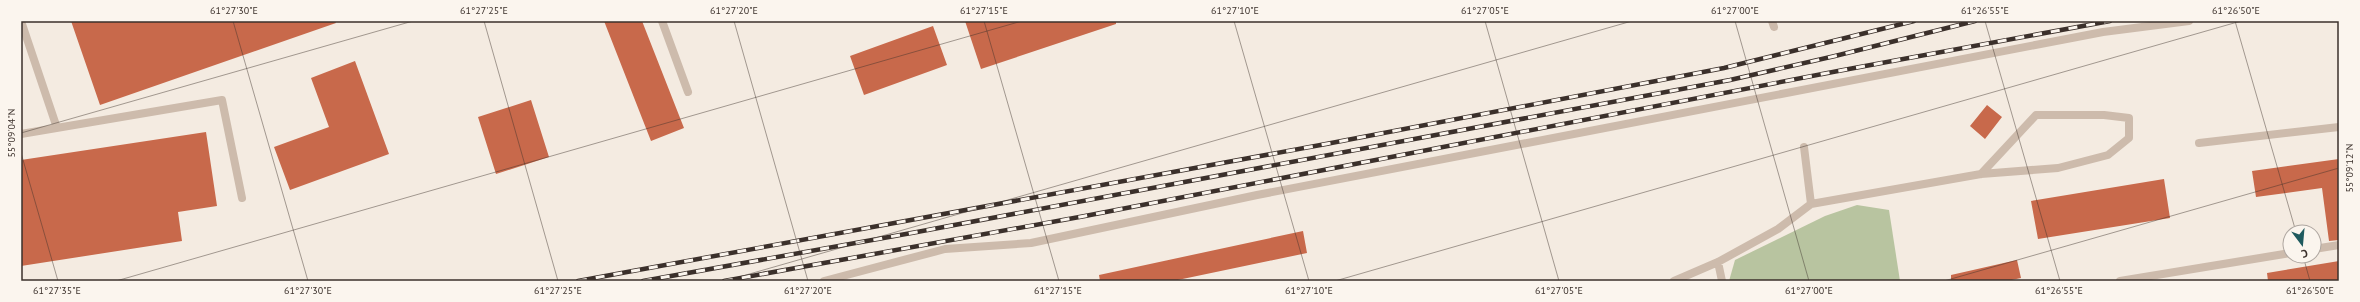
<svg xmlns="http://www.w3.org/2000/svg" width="2360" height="302" viewBox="0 0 2360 302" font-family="'PT Sans',sans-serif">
	<rect width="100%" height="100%" fill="#f4ebe1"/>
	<path fill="#b8c4a0" d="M1857,205L1889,210L1900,281H1729L1735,260L1825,216Z"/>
	<path fill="#c8694b" d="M71,21H335L336,23L100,105Z
		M604,21H642L684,128L651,141Z
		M965,21H1116V24L981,69Z
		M933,26L947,65L864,95L850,56Z
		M355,61L389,154L290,190L274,147L329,127L311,78Z
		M531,100L549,157L496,174L478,117Z
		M1987,105L2002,117L1985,139L1970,126Z
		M206,132L217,206L178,212L182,241L21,266V160Z
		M2339,159V240L2329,241L2322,188L2256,197L2252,171Z
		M2164,179L2170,218L2038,239L2031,201Z
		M1303,231L1307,253L1173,281H1100L1099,275Z
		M2017,260L2021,278L2007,281H1951V275Z
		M2339,261V281H2268L2267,273Z"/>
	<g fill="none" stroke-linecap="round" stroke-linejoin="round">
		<path stroke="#cdbbac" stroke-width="8" d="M21,21L57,128
			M662,21L688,92
			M1772,21L1774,27
			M21,134L222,100L242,198
			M2199,143L2339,127
			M1811,204L1981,174L2058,168L2108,155L2129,138V118L2104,115H2036L1981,174
			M2314,249L2339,245
			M1718,262L1722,281
			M824,281L945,249L1031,243L1257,195L2103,32L2189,21
			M1674,281L1718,262L1778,229L1811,204L1804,147
			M2120,281L2290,253"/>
		<g stroke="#3b302b" stroke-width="4.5">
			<path id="rail" d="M578,281L1326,144L1724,68L1914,21
				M643,281L917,232L1730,80L1835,56L1975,21
				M724,281L1085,216L1838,71L2110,21"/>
		</g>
		<use href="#rail" stroke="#fbf5ee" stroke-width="3" stroke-dasharray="9" stroke-linecap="butt"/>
	</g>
	<path fill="none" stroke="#3b302b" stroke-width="1" stroke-opacity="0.45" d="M233,21L308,281M484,21L558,281M734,21L808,281M984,21L1059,281M1234,21L1309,281M1485,21L1559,281M1735,21L1809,281M1985,21L2060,281M2235,21L2296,232M21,133L413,21M21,153L58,281M2303,256L2310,281M116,281L1022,21M725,281L1632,21M1335,281L2241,21M1944,281L2339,168"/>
	<rect width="2360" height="302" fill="none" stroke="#fbf5ee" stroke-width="44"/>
	<g transform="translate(2302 244) rotate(164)"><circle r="19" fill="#fbf5ee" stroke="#aea6a0"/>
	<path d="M0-3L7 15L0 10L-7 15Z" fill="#1f5a5e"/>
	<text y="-6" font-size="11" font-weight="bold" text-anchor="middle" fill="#3b302b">С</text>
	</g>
	<rect x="22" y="22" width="2316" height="258" fill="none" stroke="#3b302b" stroke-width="1.5"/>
	<g font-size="10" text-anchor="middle" fill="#3b302b">
		<text x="234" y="14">61°27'30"E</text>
		<text x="484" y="14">61°27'25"E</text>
		<text x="734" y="14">61°27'20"E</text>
		<text x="984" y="14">61°27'15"E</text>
		<text x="1235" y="14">61°27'10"E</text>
		<text x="1485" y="14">61°27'05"E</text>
		<text x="1735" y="14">61°27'00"E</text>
		<text x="1985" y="14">61°26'55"E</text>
		<text x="2236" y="14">61°26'50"E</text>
		<text transform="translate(11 133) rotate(-90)" y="4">55°09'04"N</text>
		<text transform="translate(2349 168) rotate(-90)" y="4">55°09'12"N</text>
		<text x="57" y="294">61°27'35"E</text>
		<text x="308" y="294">61°27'30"E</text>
		<text x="558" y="294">61°27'25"E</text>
		<text x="808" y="294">61°27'20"E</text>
		<text x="1058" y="294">61°27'15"E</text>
		<text x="1309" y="294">61°27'10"E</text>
		<text x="1559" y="294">61°27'05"E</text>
		<text x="1809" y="294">61°27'00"E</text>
		<text x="2059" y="294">61°26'55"E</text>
		<text x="2310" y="294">61°26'50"E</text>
	</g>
</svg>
